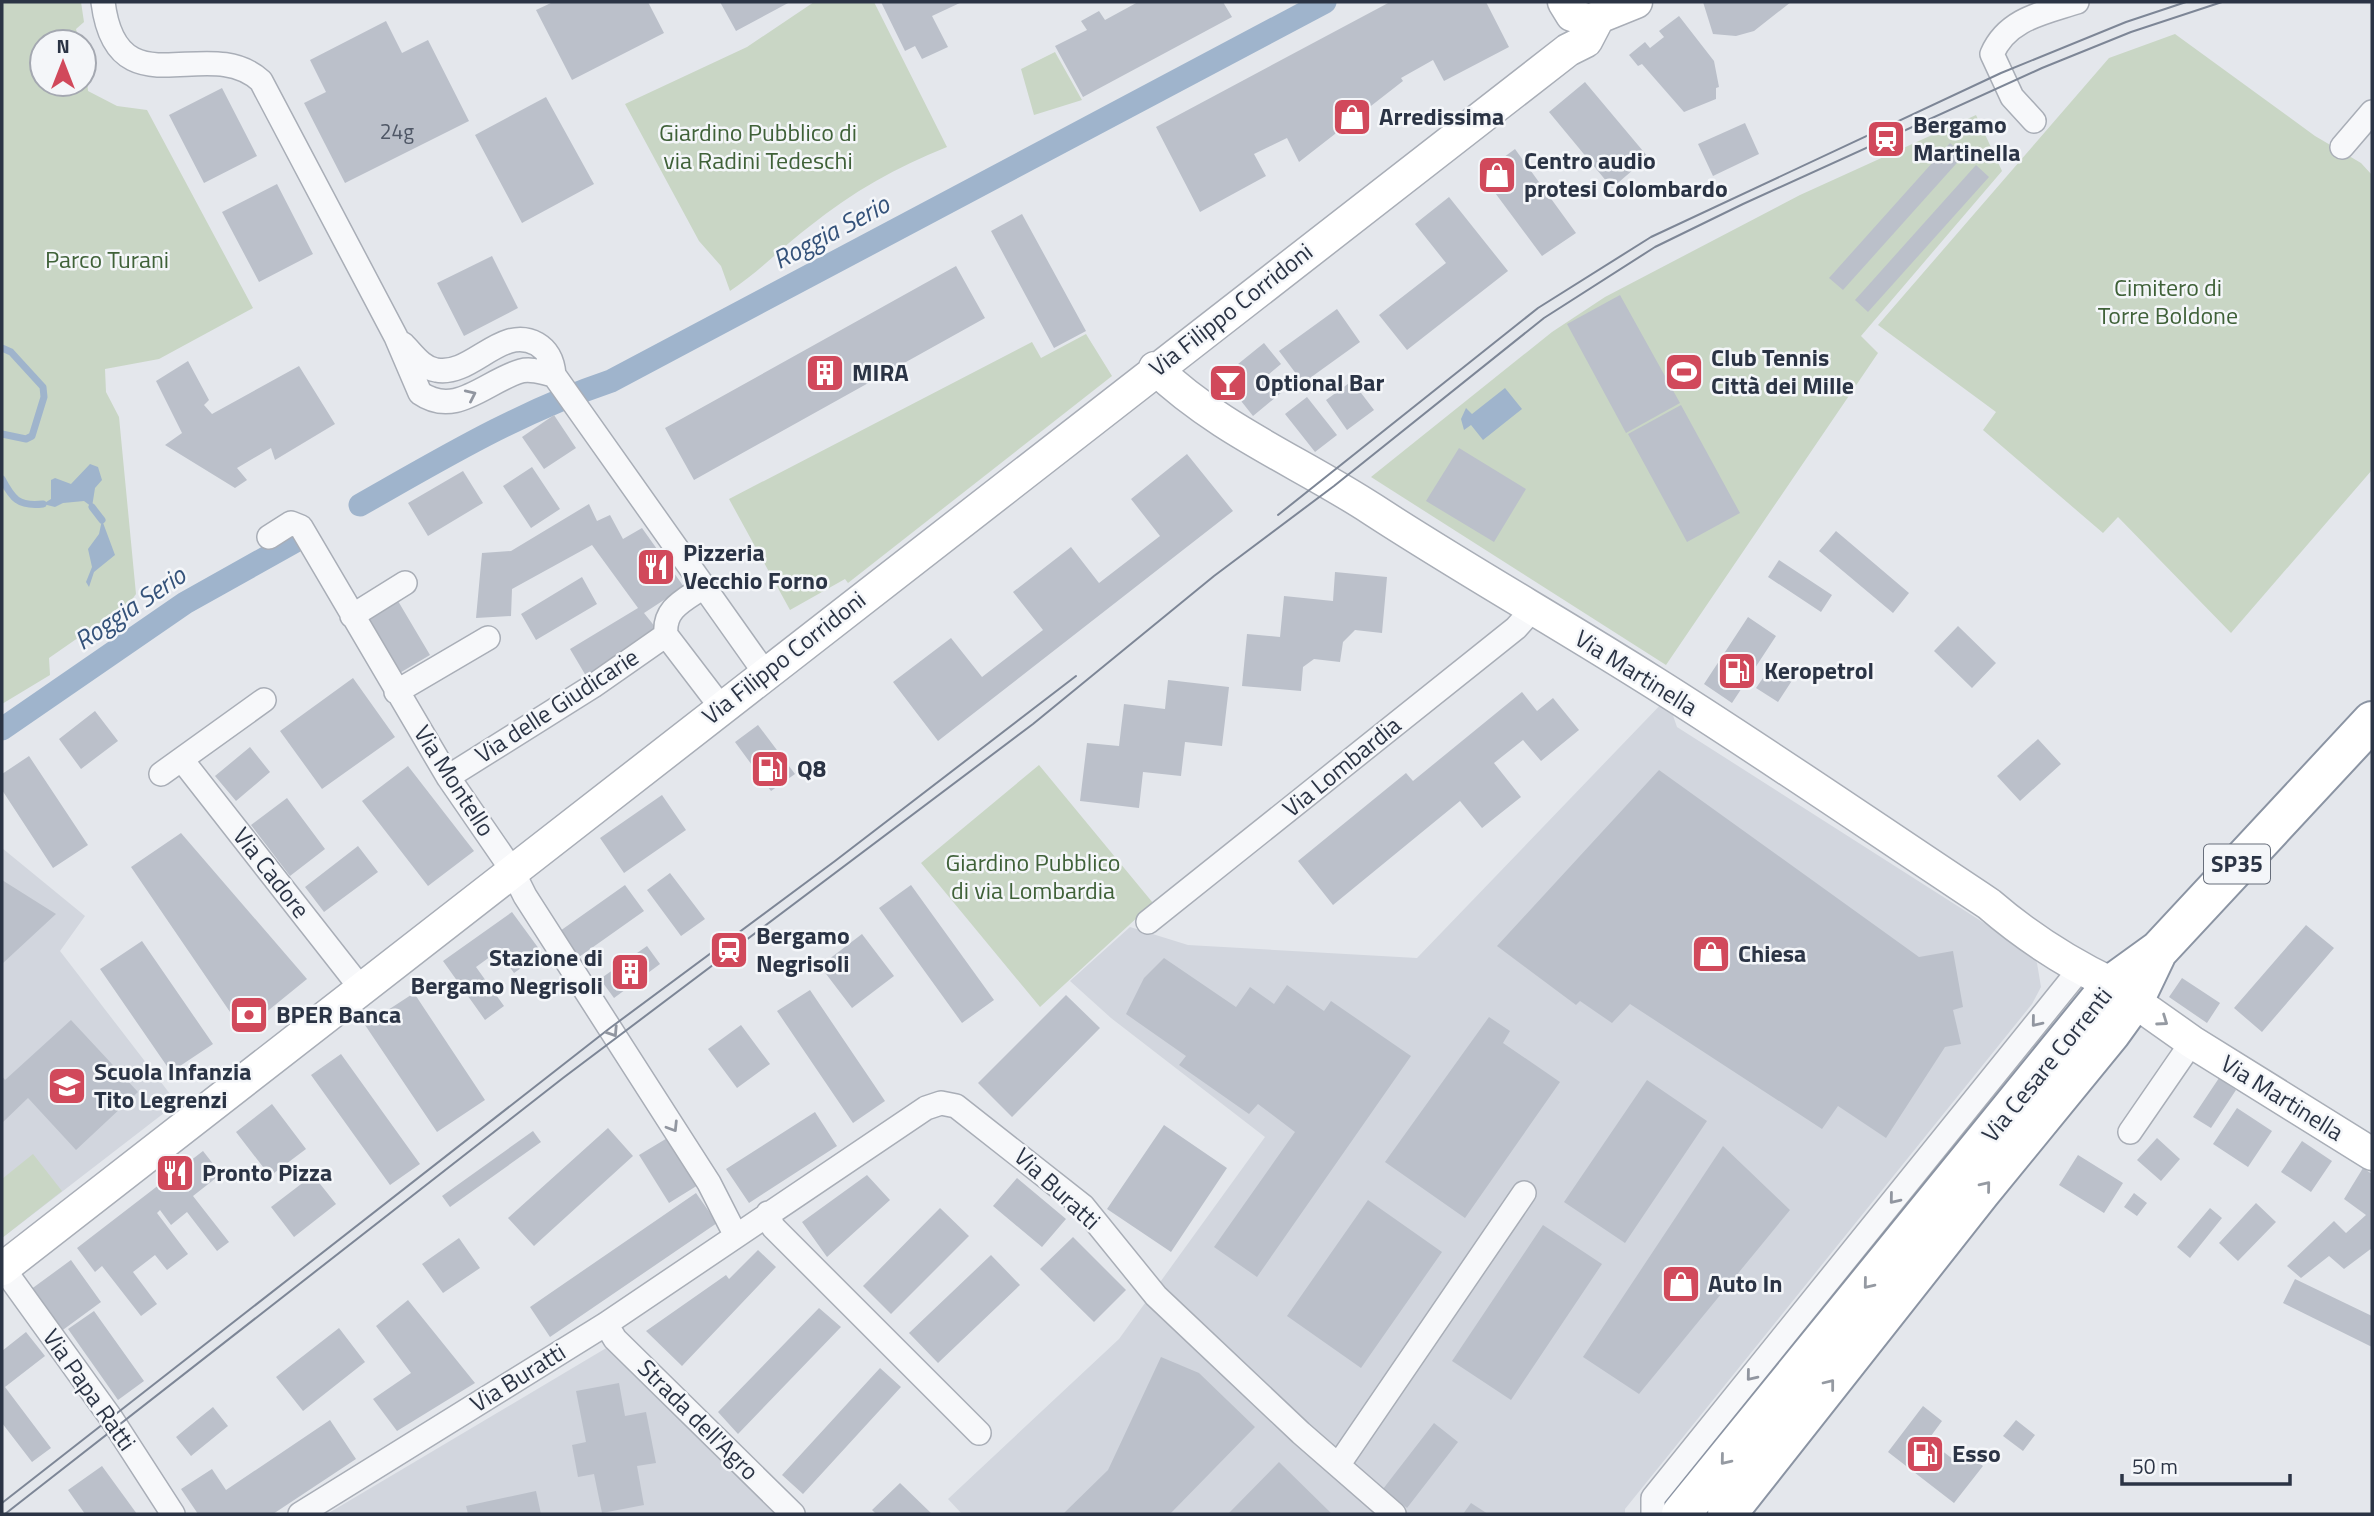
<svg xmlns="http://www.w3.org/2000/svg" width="2374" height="1516" viewBox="0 0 2374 1516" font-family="'Titillium Web',sans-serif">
	<rect width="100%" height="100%" fill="#e4e7ec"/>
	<path fill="#d2d6de" d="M1667,698L1677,727L2028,951L2037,963L2041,987L2032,1004L1625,1509V1514H962L948,1499L1119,1339L1265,1137L1111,1018L1070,981L1130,927L1188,945L1417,958Z
		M2,848L85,916L60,951L177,1103L2,1238Z
		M613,1344L781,1514H327Z"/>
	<path fill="#c9d6c5" d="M2,2H81L84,22L76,29L79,42H42V84H84V47L88,91L117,106L147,110L253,308L159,359L105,369L106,392L119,417L136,594L131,601L49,658L50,675L2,704Z
		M814,2H874L947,147C897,167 852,192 810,226C782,247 759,272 730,291L721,266L699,241L625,104L747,47Z
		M2175,34L2315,136L2361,163L2372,175V470L2231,633L2118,517L2103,533L1983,430L1996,412L1878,325L2109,58Z
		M1055,52L1082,100L1034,115L1021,69Z
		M1976,115L2002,171L1861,336L1878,353L1666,665L1371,477L1552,332L1605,297L1800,195Z
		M1086,334L1112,376L848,583L845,579L790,610L729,499L1032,342L1041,358Z
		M1039,765L1153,903L1040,1007L921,863Z
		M33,1154L62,1191L2,1238V1179Z"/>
	<path fill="#9fb4cc" d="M1505,388L1522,409L1483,440L1471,425L1464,430L1461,419L1466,408L1472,414Z
		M90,464L98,467L102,480L95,488L92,507L84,501L63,503L55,507L43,504L51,499V480L55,478L71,484Z
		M102,520L115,555L94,572L89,587L86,582L92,567L88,549L99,534Z"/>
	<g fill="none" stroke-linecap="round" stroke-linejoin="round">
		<path stroke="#9fb4cc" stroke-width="7" d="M2,348L11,352L43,387L44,397L32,436L26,439L2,434
			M2,479C12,498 18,507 43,504
			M92,507L102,520"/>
		<path stroke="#9fb4cc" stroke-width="23" d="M360,505C443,458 519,412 611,381L1325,2
			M2,729L185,603L294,542"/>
	</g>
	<path fill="#bbc0ca" d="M553,2H648L664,33L572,80L536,10Z
		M720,2H790L736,31Z
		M881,2H962L932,16L948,47L922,59L915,46L905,51Z
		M1138,2H1223L1232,17L1083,97L1055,46L1087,30L1081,21L1099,11L1105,20Z
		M1390,2H1486L1509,47L1444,81L1433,60L1401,78L1403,81L1299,162L1287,138L1254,154L1266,176L1200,212L1156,127Z
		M1703,2H1791L1754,31L1736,36L1713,34Z
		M1679,16L1714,61L1719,87L1716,88V99L1684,112L1642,64L1638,66L1629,55L1645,42L1650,48L1664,37L1659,31Z
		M386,21L402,53L428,40L469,121L345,183L304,103L326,92L310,60Z
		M1585,82L1648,157L1612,188L1549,112Z
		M222,88L257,156L204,183L169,115Z
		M546,97L594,184L522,223L475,135Z
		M1745,123L1759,154L1713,176L1698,144Z
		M1950,143L1964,155L1843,290L1829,278Z
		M1515,149L1576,233L1542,256L1481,174Z
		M1976,165L1989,177L1868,312L1855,300Z
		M277,184L313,254L259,282L222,212Z
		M1449,197L1508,271L1407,350L1379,315L1446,263L1415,224Z
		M1022,214L1086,331L1054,348L991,231Z
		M492,256L518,308L464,336L437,283Z
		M956,266L985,318L694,480L665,428Z
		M1620,295L1680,403L1626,433L1567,324Z
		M1337,309L1360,342L1303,383L1279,351Z
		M1264,343L1281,364L1268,375L1282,392L1253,416L1222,377Z
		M188,361L209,400L204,405L212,414L299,366L335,424L275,460L271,448L237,468L247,480L235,488L165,445L182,433L156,381Z
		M1352,381L1374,410L1347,430L1326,400Z
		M1307,397L1337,435L1315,452L1285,414Z
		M1681,405L1740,513L1687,542L1628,434Z
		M554,415L576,448L544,469L522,437Z
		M1459,448L1526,489L1494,542L1426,501Z
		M1187,454L1233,511L938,741L893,682L951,638L982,677L1043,630L1013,592L1071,547L1099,583L1160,536L1131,499Z
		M532,467L560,509L531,528L503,486Z
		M463,471L483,503L428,536L408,503Z
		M589,504L597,521L610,515L623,539L642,528L684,587L644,613L660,633L589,681L570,649L638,608L592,545L512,589L511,616L476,618L482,553L511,551Z
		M1836,531L1909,593L1893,613L1819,551Z
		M1779,560L1832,595L1821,612L1768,577Z
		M1335,572L1387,577L1382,633L1355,630L1343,642L1340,662L1314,659L1303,667L1301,691L1242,686L1247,634L1280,637L1284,596L1333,601Z
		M582,577L597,604L536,640L521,614Z
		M398,601L430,655L398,674L366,619Z
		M1748,617L1776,636L1732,703L1704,684Z
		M1958,626L1996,663L1972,688L1934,651Z
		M1772,665L1793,679L1778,702L1756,688Z
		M353,678L395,737L322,789L280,731Z
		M1168,680L1229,687L1222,746L1185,742L1181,776L1143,772L1139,808L1080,801L1087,743L1119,746L1124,704L1165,709Z
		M1522,692L1537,711L1553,698L1579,730L1541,761L1523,740L1494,763L1521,797L1482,828L1460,801L1333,905L1298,861L1406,773L1413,781Z
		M95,711L118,741L81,769L59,739Z
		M758,725L795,774L771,791L735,742Z
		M2038,739L2061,764L2020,801L1997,776Z
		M250,747L270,772L236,801L215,776Z
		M29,756L88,845L53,868L2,790V774Z
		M408,766L474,851L428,886L362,801Z
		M1659,770L1919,957L1953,951L1963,1007L1953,1010L1961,1044L1945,1047L1886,1138L1838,1106L1822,1129L1630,1004L1612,1023L1580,1001L1576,1005L1497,946Z
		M662,795L686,830L624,873L600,838Z
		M287,798L325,849L290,876L251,825Z
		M181,833L307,979L243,1031L131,867Z
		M358,846L378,872L324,912L305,887Z
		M670,873L705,919L681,936L647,890Z
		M2,880L56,914L2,964Z
		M625,885L644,911L579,957L560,931Z
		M911,885L994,1000L962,1023L879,908Z
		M512,912L542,953L514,973L498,951L476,967L504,1006L485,1020L443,961Z
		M2306,925L2334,948L2262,1032L2234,1008Z
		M862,934L894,976L852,1008L820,966Z
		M142,941L213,1044L171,1072L100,969Z
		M647,946L660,964L614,998L600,979Z
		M1164,958L1236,1007L1250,987L1274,1004L1287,985L1324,1011L1331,1001L1411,1056L1257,1277L1214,1247L1295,1132L1258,1104L1249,1114L1179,1065L1186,1056L1126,1014L1144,978Z
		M2182,978L2220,1003L2207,1023L2169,997Z
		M810,990L885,1101L853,1123L777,1011Z
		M414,993L485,1100L437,1132L365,1025Z
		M1066,995L1100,1028L1012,1117L978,1083Z
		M1489,1017L1510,1031L1503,1043L1560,1082L1465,1218L1385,1162Z
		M71,1020L138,1092L76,1150L28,1098L2,1123V1076L5,1080Z
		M741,1025L770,1064L737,1088L708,1049Z
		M341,1054L420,1164L390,1185L311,1075Z
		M2219,1078L2236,1090L2211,1128L2193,1117Z
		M1647,1080L1707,1121L1625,1243L1564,1202Z
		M272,1104L306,1149L270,1176L236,1132Z
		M2237,1108L2272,1131L2248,1167L2213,1144Z
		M815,1112L837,1146L749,1203L726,1169Z
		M1164,1125L1227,1168L1171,1252L1107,1209Z
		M608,1128L633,1156L534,1246L508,1218Z
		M533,1131L541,1142L450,1207L442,1196Z
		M674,1134L703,1182L669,1203L639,1155Z
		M2157,1138L2180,1159L2161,1181L2137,1160Z
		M2302,1141L2332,1161L2311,1192L2281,1172Z
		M1723,1146L1790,1210L1639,1394L1583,1357Z
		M203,1151L221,1174L193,1196L229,1242L217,1251L187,1212L171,1225L160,1210L157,1213L188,1254L167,1270L155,1255L133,1272L157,1304L141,1316L102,1266L95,1272L77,1248Z
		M2078,1155L2123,1183L2104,1213L2059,1185Z
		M2363,1168L2372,1174V1248L2344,1269L2329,1256L2301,1278L2287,1266L2334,1221L2346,1233L2366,1215L2344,1199Z
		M313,1175L336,1204L294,1237L271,1207Z
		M867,1175L890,1200L827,1257L802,1222Z
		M1017,1178L1066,1219L1042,1247L993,1206Z
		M696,1193L717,1223L550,1337L530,1307Z
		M2134,1193L2147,1203L2137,1216L2124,1207Z
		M1368,1200L1442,1252L1361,1368L1287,1316Z
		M2256,1203L2276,1222L2238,1261L2219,1243Z
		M940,1208L969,1236L891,1314L863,1286Z
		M2210,1208L2222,1218L2190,1258L2177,1247Z
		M1543,1225L1602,1264L1511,1400L1452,1361Z
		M1073,1237L1126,1290L1094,1322L1040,1269Z
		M459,1238L480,1268L443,1293L422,1264Z
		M758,1250L776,1267L682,1366L646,1331L726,1275L729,1279Z
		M991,1255L1020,1285L938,1363L909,1333Z
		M71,1260L101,1302L60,1332L30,1290Z
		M2295,1279L2372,1316V1347L2283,1303Z
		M408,1300L475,1383L397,1431L373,1399L411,1373L376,1326Z
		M819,1308L841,1327L738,1434L718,1412Z
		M94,1311L144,1381L118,1400L68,1329Z
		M339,1328L365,1362L303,1411L276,1377Z
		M26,1332L45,1356L5,1387L51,1448L32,1462L2,1423V1351Z
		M1161,1357L1199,1373L1255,1427L1170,1514H1063L1108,1470Z
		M880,1368L901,1387L803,1494L782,1475Z
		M619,1383L625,1416L646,1412L656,1463L637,1466L644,1505L602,1513L594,1474L578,1477L572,1445L586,1442L576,1391Z
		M1923,1406L1942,1421L1928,1440L1958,1463L1966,1453L1983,1466L1954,1503L1888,1452Z
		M213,1407L228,1426L191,1456L176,1437Z
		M330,1420L356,1459L273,1514H198L181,1489L212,1469L226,1490Z
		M2016,1420L2035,1435L2023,1451L2003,1436Z
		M1434,1423L1458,1442L1407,1508L1383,1489Z
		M1279,1462L1332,1514H1228Z
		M102,1466L137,1514H85L68,1490Z
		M900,1483L932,1514H876L872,1510Z
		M536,1491L541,1514H468L466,1506Z
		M1471,1503L1488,1514H1463Z"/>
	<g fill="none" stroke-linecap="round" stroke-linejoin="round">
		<g stroke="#a9aeb7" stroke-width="26">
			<path id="street" d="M103,2C117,114 208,32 261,81L396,337L420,393C456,418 486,381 521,371C532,368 543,373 554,375
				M2034,121L2012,97L1992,54C2007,19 2043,13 2077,2
				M2342,147L2372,112
				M403,344C413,354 422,368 436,370C472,377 501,324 537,344C549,351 553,362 554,375
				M554,375L765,673
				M269,537L291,523L301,527L448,777L512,870L525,896L709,1183L735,1234
				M705,586C685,600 663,608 666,635L721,707
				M352,616L405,583
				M396,692L488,638
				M182,760L360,987
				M161,774L264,700
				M448,777L593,686L666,635
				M1148,922L1516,628L1532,610
				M2130,1132L2192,1042
				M768,1213L773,1227L979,1433
				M3,1268L111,1418L173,1514
				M606,1324L615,1339L793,1514
				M1339,1464L1524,1193
				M300,1514L606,1324L926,1108L941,1103L956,1106L1083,1206L1156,1296L1301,1433L1394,1514
				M1653,1514V1498L2080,969"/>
		</g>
		<g stroke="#a9aeb7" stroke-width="35">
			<path id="secondary" d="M1564,2L1572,15L1589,21L1636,2
				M1155,368C1218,429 1300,462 1372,509C1464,569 1560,623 1653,682C1766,753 1877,830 1989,904C2026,936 2068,963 2112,984
				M2134,1001L2192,1042L2372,1154
				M2,1269L1568,50L1586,41L1597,20"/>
		</g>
		<g stroke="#8b94a3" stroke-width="42">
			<path id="highway" d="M1681,1514L2112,984L2159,950L2372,721
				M1727,1514L1981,1192L2111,1033L2134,1001L2156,955"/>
		</g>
		<use href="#street" stroke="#f7f8fa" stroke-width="23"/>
		<use href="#secondary" stroke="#fff" stroke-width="32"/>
		<use href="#highway" stroke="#fff" stroke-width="38"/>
		<path stroke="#7d8696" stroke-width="2" d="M1278,515L1538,308L1651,237L2001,73L2126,22L2186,2
			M2,1503L610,1028L835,861L1076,676
			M5,1514L563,1078L1033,724L1214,576L1334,486L1544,318L1655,247L1743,204L2042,68L2131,32L2222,2"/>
	</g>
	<defs><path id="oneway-chevron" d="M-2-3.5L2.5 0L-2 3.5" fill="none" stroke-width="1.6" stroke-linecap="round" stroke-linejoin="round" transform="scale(1.75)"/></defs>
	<g stroke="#9196a0">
		<use href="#oneway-chevron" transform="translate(471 395) rotate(-25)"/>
		<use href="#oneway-chevron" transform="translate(2036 1022) rotate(129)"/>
		<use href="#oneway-chevron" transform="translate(613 1032) rotate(57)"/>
		<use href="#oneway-chevron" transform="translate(673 1127) rotate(58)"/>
		<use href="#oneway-chevron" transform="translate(1894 1199) rotate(129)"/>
		<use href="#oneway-chevron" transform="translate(1751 1376) rotate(129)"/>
	</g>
	<g stroke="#959aa2">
		<use href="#oneway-chevron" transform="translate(2163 1021) rotate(35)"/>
		<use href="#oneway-chevron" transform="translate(1986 1186) rotate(-51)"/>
		<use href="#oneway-chevron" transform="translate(1868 1284) rotate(129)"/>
		<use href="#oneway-chevron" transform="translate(1830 1384) rotate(-52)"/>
		<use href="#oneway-chevron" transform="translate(1725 1460) rotate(129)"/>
	</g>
	<defs>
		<g id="shop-square" transform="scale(2.0125)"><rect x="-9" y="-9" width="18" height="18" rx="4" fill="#d1495b" stroke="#f4f6f9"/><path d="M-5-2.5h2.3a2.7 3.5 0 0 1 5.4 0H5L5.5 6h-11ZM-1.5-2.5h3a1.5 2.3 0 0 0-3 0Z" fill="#fff"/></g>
		<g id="station-square" transform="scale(2.0125)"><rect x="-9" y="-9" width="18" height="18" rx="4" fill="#d1495b" stroke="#f4f6f9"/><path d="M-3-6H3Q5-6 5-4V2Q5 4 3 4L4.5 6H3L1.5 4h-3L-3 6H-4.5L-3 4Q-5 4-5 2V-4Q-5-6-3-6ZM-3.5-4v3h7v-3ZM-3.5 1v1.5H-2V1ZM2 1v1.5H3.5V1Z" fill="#fff"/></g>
		<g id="stadium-square" transform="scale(2.0125)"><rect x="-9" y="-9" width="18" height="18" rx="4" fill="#d1495b" stroke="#f4f6f9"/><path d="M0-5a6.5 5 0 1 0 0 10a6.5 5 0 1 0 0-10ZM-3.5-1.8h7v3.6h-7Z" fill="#fff"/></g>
		<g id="building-square" transform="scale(2.0125)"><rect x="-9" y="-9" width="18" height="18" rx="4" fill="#d1495b" stroke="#f4f6f9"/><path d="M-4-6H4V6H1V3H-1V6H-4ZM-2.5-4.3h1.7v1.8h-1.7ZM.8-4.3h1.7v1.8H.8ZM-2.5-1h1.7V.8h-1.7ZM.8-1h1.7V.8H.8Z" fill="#fff"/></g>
		<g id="bar-square" transform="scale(2.0125)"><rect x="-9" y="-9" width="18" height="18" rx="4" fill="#d1495b" stroke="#f4f6f9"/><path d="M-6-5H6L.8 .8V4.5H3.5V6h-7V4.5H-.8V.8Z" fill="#fff"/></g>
		<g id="restaurant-square" transform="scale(2.0125)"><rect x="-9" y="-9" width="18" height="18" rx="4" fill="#d1495b" stroke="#f4f6f9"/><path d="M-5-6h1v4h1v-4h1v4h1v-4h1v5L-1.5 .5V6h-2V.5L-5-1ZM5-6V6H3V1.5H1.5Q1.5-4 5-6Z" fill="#fff"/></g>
		<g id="fuel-square" transform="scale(2.0125)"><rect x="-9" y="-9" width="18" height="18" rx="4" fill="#d1495b" stroke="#f4f6f9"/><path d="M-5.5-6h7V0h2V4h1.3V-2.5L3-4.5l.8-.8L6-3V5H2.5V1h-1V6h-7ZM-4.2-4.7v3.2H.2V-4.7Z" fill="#fff"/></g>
		<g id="bank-square" transform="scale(2.0125)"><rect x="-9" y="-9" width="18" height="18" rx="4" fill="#d1495b" stroke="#f4f6f9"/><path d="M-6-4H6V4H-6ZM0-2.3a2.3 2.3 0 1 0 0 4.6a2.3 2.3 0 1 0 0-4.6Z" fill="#fff"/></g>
		<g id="school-square" transform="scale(2.0125)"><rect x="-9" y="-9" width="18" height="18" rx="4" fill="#d1495b" stroke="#f4f6f9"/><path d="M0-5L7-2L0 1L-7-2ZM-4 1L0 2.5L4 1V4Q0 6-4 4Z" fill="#fff"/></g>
	</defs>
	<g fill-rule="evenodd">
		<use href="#shop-square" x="1352" y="117"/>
		<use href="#station-square" x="1886" y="139"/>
		<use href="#shop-square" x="1497" y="175"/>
		<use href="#stadium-square" x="1684" y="372"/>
		<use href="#building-square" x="825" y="373"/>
		<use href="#bar-square" x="1228" y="383"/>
		<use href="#restaurant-square" x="656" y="567"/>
		<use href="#fuel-square" x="1737" y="671"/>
		<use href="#fuel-square" x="770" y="769"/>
		<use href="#station-square" x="729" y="950"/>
		<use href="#shop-square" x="1711" y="954"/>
		<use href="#building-square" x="630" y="972"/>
		<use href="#bank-square" x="249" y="1015"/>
		<use href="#school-square" x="67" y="1086"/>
		<use href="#restaurant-square" x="175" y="1173"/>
		<use href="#shop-square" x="1681" y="1284"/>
		<use href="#fuel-square" x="1925" y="1454"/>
	</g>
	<g text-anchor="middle" stroke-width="5" stroke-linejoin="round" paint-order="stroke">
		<g font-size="21" fill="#4f5766">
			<text x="397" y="139">24g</text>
		</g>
		<rect fill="#f4f6f9" stroke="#676e7b" stroke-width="2" x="2204" y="844.5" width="66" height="39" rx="5"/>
		<g font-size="23" font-weight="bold" fill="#2b3445">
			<text x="2237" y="872">SP35</text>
		</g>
		<g font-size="24" font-weight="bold" fill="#2b3445" stroke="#f4f6f9" text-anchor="start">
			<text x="1379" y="125">Arredissima</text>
			<text x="1913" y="133">Bergamo<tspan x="1913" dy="28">Martinella</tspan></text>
			<text x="1524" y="169">Centro audio<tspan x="1524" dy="28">protesi Colombardo</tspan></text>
			<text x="1711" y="366">Club Tennis<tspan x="1711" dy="28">Città dei Mille</tspan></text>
			<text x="852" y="381">MIRA</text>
			<text x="1255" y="391">Optional Bar</text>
			<text x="683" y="561">Pizzeria<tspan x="683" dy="28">Vecchio Forno</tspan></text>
			<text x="1764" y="679">Keropetrol</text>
			<text x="797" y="777">Q8</text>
			<text x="756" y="944">Bergamo<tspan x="756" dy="28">Negrisoli</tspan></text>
			<text x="1738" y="962">Chiesa</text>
			<text x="603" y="966" text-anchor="end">Stazione di<tspan x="603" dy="28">Bergamo Negrisoli</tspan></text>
			<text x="276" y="1023">BPER Banca</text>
			<text x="94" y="1080">Scuola Infanzia<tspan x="94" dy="28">Tito Legrenzi</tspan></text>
			<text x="202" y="1181">Pronto Pizza</text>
			<text x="1708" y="1292">Auto In</text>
			<text x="1952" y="1462">Esso</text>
		</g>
		<g font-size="24" fill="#3f6138" stroke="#f4f6f9">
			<text x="758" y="141">Giardino Pubblico di<tspan x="758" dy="28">via Radini Tedeschi</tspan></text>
			<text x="107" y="268">Parco Turani</text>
			<text x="2168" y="296">Cimitero di<tspan x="2168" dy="28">Torre Boldone</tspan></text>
			<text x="1033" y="871">Giardino Pubblico<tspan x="1033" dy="28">di via Lombardia</tspan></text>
		</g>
		<g font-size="24" fill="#2b3445" stroke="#f4f6f9">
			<text transform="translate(1231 310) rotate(-38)" y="8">Via Filippo Corridoni</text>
			<text transform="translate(784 658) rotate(-38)" y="8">Via Filippo Corridoni</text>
			<text transform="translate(1636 673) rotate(32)" y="8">Via Martinella</text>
			<text transform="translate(557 706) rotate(-33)" y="8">Via delle Giudicarie</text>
			<text transform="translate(1342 767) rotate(-39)" y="8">Via Lombardia</text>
			<text transform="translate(454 781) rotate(57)" y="8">Via Montello</text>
			<text transform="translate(271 873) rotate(52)" y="8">Via Cadore</text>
			<text transform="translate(2047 1065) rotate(-51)" y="8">Via Cesare Correnti</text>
			<text transform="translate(2282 1098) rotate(32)" y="8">Via Martinella</text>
			<text transform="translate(1057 1189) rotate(43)" y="8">Via Buratti</text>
			<text transform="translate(518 1378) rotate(-32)" y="8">Via Buratti</text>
			<text transform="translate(89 1390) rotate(55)" y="8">Via Papa Ratti</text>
			<text transform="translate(698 1420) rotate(45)" y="8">Strada dell'Agro</text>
		</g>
		<g font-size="26" font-style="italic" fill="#34527a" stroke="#f4f6f9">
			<text transform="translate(831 232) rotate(-28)" y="9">Roggia Serio</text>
			<text transform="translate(130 608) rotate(-34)" y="9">Roggia Serio</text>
		</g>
	</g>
	<rect width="2374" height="1516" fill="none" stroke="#2b3445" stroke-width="7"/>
	<g transform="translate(63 63)"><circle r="33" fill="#f4f6f9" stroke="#a4a8b1" stroke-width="2"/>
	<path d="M0-5L12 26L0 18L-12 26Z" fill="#d1495b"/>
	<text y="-10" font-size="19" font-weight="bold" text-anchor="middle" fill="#2b3445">N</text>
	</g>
	<path d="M2122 1474v10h168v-10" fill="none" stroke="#2b3445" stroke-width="3.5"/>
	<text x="2132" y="1474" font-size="21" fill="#2b3445" stroke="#f4f6f9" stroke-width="5" paint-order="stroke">50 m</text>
</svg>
